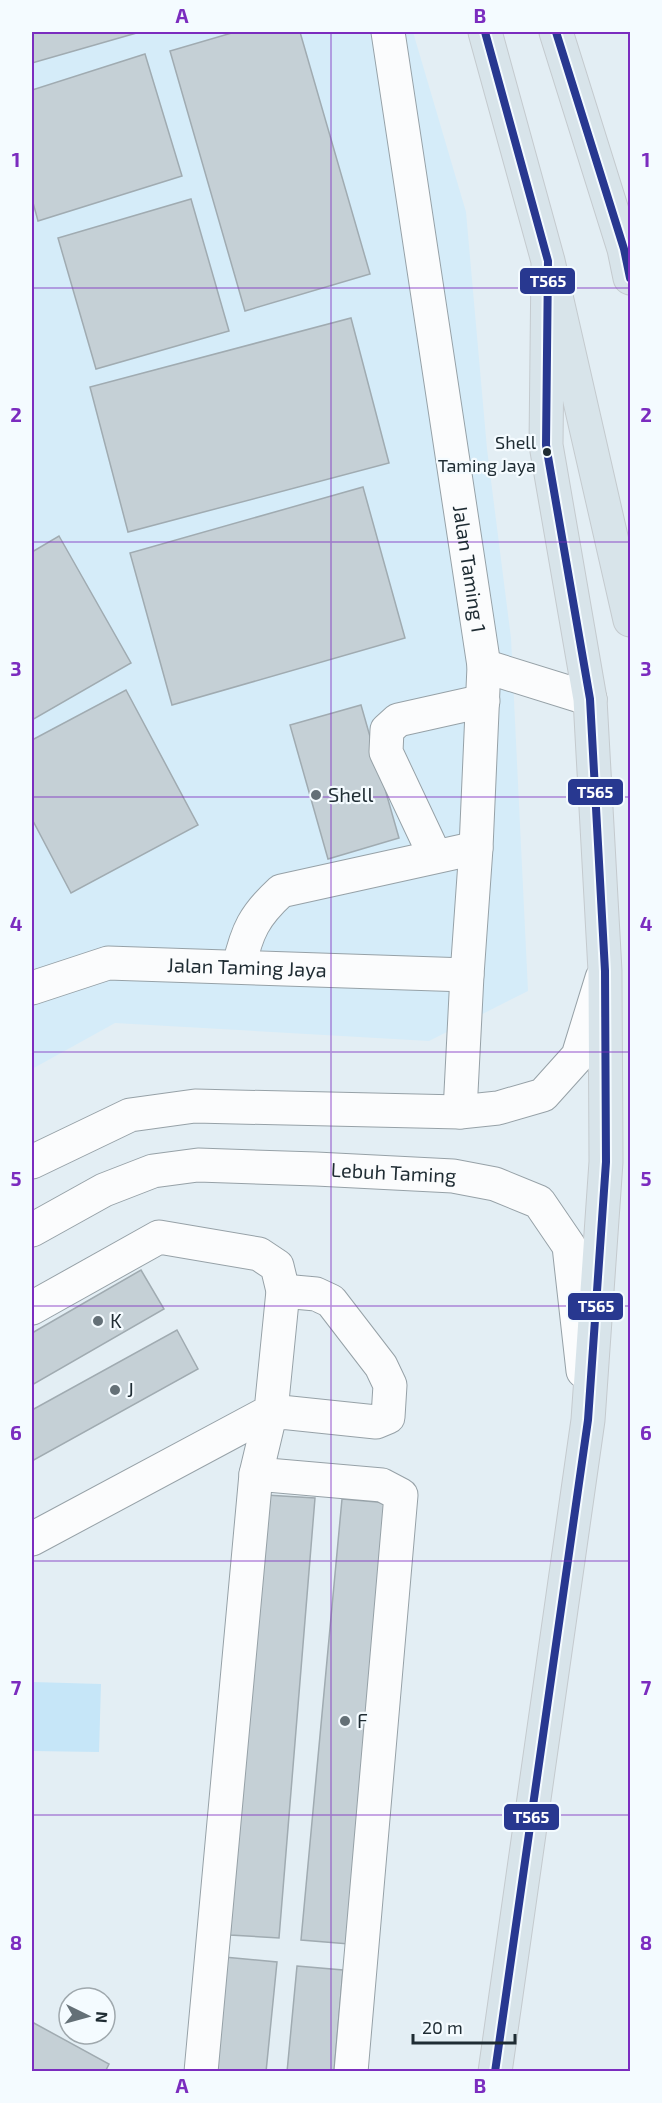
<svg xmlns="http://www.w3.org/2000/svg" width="662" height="2103" viewBox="0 0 662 2103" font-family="'Exo 2',sans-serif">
	<rect width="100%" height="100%" fill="#e3eef4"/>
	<path fill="#d5ecf9" d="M32,32H413L466,212L487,449L511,638L528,991L429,1041L115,1023L32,1069Z"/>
	<path fill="#c6e6f8" d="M32,1682L101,1684L99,1752L32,1751Z"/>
	<path fill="#c5d0d6" stroke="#a0abb1" stroke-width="1.5" d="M32,32H140L32,63Z
		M235,32H300L370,274L245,311L170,51Z
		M145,54L182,176L38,221L32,199V90Z
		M191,199L229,331L96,369L58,238Z
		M351,318L389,463L128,532L90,387Z
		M363,487L405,638L172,705L130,553Z
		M59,536L131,663L32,720V552Z
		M126,690L198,825L71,893L32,819V740Z
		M361,705L399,838L328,859L290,725Z
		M141,1270L164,1309L32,1385V1333Z
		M177,1330L198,1369L32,1461V1410Z
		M266,1495L315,1498L279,1938L230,1935Z
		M342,1499L389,1503L349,1944L301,1940Z
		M224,1957L277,1962L266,2072H212Z
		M297,1966L343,1970L334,2072H287Z
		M32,2022L109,2064L105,2072H32Z"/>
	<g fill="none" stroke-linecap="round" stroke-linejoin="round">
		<g stroke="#96a1a7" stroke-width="35">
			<g id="minor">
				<path id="s1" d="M388,32L484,666L476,848L467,975L460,1112"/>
				<path d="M484,666L590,699"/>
				<path d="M435,856L386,752L387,730L398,720L483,701"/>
				<path d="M239,966C247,931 254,916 281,891L476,848"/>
				<path id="s2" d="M32,988L108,963L467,975"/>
				<path d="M32,1162L130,1115L195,1106L460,1112L498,1108L543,1095L578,1056L602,978"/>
				<path id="s3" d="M32,1230L104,1190L153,1171L198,1165L316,1169L453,1176L495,1184L539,1202L569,1246L583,1371"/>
				<path d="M32,1308L159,1237L259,1254L277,1266L283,1291L271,1411L32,1539"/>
				<path d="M256,1474L382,1485L401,1495L351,2072"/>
				<path d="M201,2072L256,1474L271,1411L376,1422L388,1417L390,1385L381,1366L331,1301L316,1294L283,1291"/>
			</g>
		</g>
		<g stroke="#c4cace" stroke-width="35">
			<path id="highway" d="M485,32L548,261L630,620
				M556,32L624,249L630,278
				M495,2072L588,1420L606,1162L605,971L590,699L546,445L548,261"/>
		</g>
		<use href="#minor" stroke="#fbfcfd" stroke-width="33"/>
		<use href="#highway" stroke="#d8e4ea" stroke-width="33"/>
		<g stroke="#f4fbff" stroke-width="12">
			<path id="bus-1" d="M485,32L548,261L546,445L590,699L605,971L606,1162L588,1420L495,2072
				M556,32L624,249L630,278"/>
		</g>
		<use href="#bus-1" stroke="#283890" stroke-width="8"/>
	</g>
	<path fill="none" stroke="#7b2cbf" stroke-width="1.5" stroke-opacity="0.55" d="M331,32V2072M32,288H630M32,542H630M32,797H630M32,1052H630M32,1306H630M32,1561H630M32,1815H630"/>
	<circle fill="#1f2c33" stroke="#f4fbff" stroke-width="2" cx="547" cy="452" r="5"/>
	<g fill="#647077" stroke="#f4fbff" stroke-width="2">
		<circle cx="316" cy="795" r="6"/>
		<circle cx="98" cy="1321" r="6"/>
		<circle cx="115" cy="1390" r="6"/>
		<circle cx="345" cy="1721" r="6"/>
	</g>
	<g text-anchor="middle" stroke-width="4.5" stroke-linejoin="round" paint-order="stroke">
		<g font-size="18" fill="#1f2c33" stroke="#f4fbff" text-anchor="end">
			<text x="536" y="449">Shell<tspan x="536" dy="23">Taming Jaya</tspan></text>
		</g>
		<g font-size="20" fill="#1f2c33" stroke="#f4fbff">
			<text dy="7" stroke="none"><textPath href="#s1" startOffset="543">Jalan Taming 1</textPath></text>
			<text dy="7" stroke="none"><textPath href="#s2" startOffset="219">Jalan Taming Jaya</textPath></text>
			<text dy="7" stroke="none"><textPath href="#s3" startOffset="376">Lebuh Taming</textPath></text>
		</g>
		<g font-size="20" fill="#1f2c33" stroke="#f4fbff" text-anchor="start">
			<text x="328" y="802">Shell</text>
			<text x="110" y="1328">K</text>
			<text x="127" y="1397">J</text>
			<text x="357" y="1728">F</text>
		</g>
	</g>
	<g stroke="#f4fbff" stroke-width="2">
		<rect x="519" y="267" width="57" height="28" rx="6" fill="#283890"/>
		<rect x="567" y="778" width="57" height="28" rx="6" fill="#283890"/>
		<rect x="567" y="1292" width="57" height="29" rx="6" fill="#283890"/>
		<rect x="503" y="1803" width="57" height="28" rx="6" fill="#283890"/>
	</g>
	<g font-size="16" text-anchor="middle" font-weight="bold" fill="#fff">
		<text x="548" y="287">T565</text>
		<text x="595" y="798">T565</text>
		<text x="596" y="1312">T565</text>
		<text x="531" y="1823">T565</text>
	</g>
	<rect width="662" height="2103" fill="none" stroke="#f4fbff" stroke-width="66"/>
	<g transform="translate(87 2016) rotate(95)"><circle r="28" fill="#f4fbff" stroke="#9fa8ad" stroke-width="1.5"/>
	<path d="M0-4.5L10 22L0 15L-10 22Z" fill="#647077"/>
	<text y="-9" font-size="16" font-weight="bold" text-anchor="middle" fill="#1f2c33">N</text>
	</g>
	<path d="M413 2034v9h102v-9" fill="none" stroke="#1f2c33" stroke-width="3"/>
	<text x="422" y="2034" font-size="18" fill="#1f2c33" stroke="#f4fbff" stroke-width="4.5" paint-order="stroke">20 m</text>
	<rect x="33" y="33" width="596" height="2037" fill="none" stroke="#7b2cbf" stroke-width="2"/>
	<g font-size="20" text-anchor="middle" font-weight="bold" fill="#7b2cbf">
		<text x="182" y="23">A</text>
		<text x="480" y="23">B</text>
		<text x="16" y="167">1</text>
		<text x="646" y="167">1</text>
		<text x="16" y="422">2</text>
		<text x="646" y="422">2</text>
		<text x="16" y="676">3</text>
		<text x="646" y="676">3</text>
		<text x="16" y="931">4</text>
		<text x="646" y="931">4</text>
		<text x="16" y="1186">5</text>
		<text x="646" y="1186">5</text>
		<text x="16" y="1440">6</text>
		<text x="646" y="1440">6</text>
		<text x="16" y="1695">7</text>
		<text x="646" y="1695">7</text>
		<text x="16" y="1950">8</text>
		<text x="646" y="1950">8</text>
		<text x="182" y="2093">A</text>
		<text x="480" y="2093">B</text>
	</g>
</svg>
